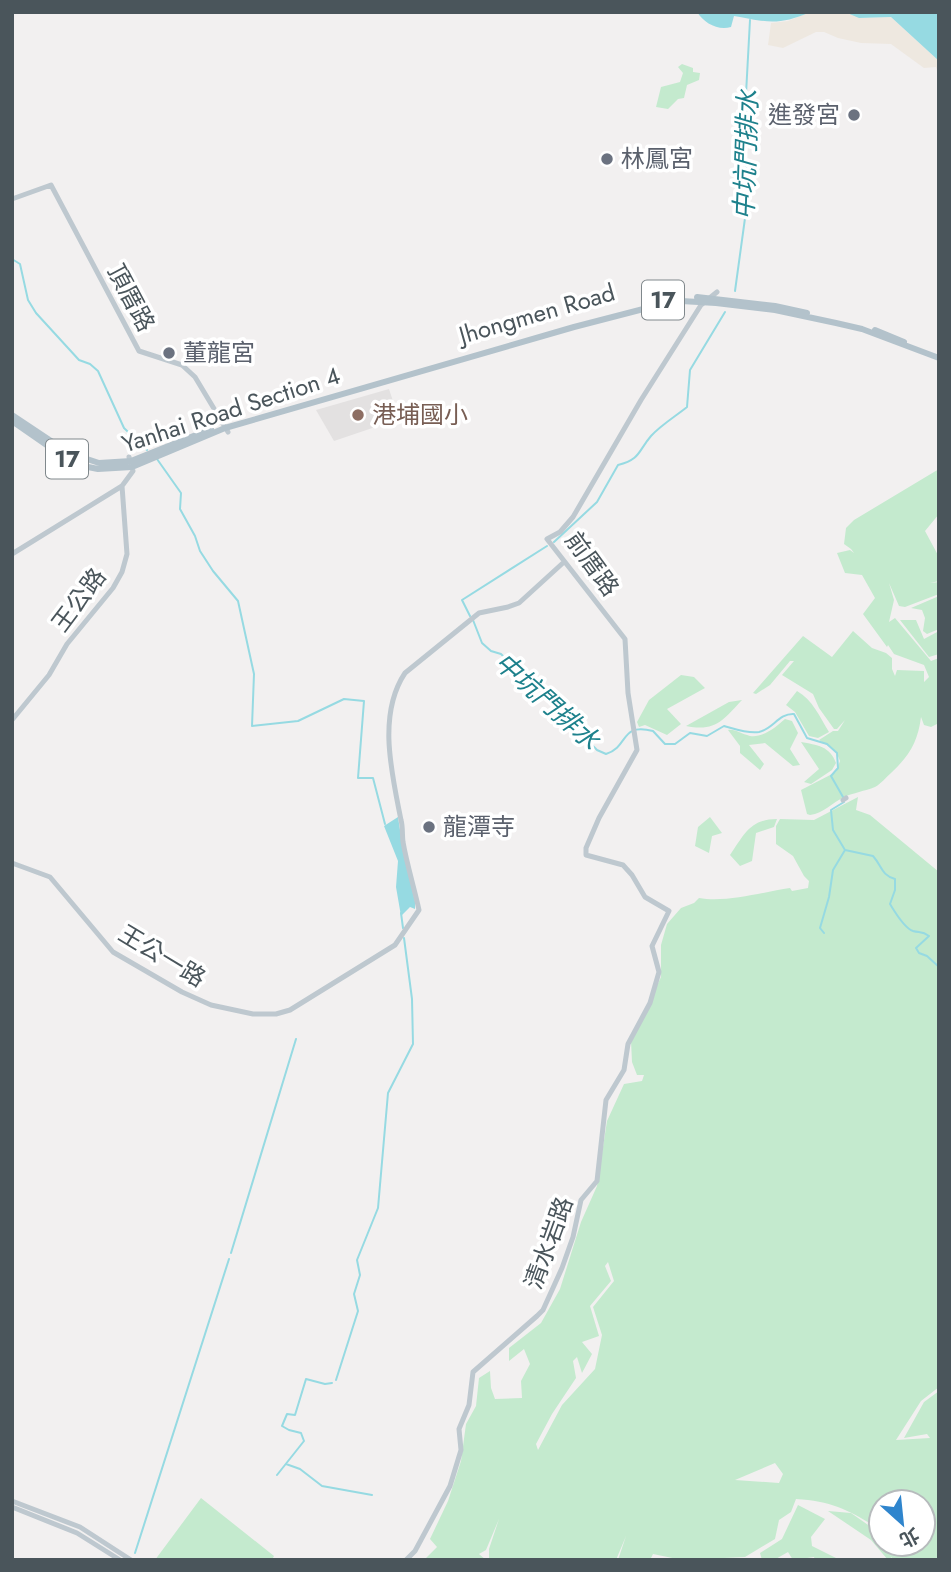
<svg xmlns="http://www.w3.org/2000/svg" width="951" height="1572" viewBox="0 0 951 1572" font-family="Jost,'Noto Sans TC',sans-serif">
	<rect width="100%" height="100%" fill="#f2f0f0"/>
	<path fill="#e3e1e1" d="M389,389L399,419L334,441L316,410Z"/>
	<path fill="#c4eace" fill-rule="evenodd" d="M682,64L693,68V72L700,73L699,80L687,85L684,98L678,99L668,109L656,107L661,87L680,82L683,73L678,67Z
		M939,469V514L925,531L939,557V581L930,583L939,582V594L905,607L899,606L889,583L894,600L889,622L895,618L931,661L939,658V723L931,727L924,725L921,717C918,742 909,756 891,773C886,777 881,784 875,787C865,791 853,793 844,797C832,803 824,813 810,815L807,814L801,790L836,772L840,761L836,751L819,740L833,731H838L845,720L837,729H834L819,708L813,694L782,675L794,661H790L770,685L756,694L753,693L803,636L832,657L853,631L872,648L886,653L892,658V669L895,676L897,670L924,671V682L929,677L924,665L894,654L888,645L887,647L863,614L875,598L862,575L845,573L837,553L850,550L854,553L851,549L844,544L846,528L854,520Z
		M939,596V629L927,634L923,631L925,618L922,610L911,608Z
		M900,620H916L924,639L939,631V654L929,657Z
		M681,675L694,677L705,688L667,709L681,724L667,735L645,725L639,727L637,722L649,700Z
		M797,691C813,700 819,716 829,732L818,738L809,736L795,712L786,705Z
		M742,700C723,720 716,732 686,726L729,702Z
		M785,719L792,721L798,733L790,749L800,765L793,766L765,743L749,745L764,764L760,770L740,753V746L728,730C736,729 741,734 750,736C763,738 776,727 785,719Z
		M801,742C817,745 830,746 836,763L832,770L811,784L804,782L819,769Z
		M858,797L856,810L870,815L939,872V1387L921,1401L896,1440L930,1438L927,1434L904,1438L924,1402L939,1391V1560H891L892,1557L888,1560L871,1540L828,1511L851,1513L881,1534V1544H895L898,1549L901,1544H923V1502H881V1530C850,1511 833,1501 796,1499L791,1512L779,1520L775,1539L745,1557L682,1560L653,1554L650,1560H618L626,1536L616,1560H489V1549L499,1519L486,1550L479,1554L486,1560H424L437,1547L430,1539L448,1501L461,1461L466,1424L476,1406L479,1378L490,1371L491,1388L495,1399L522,1398L521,1381L530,1364L524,1349L509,1361V1348L541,1323L560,1289L581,1222L597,1186L607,1121L624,1084L642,1081L644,1075H637L632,1062L631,1041L661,977V945L667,924L681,908L694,903L699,898C726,903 763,892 790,888L792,891L808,888L809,881L804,876L793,856L776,844V826L780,819L814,820ZM608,1262L614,1281L593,1307L602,1335L595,1369L562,1405L538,1450L536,1444L552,1414L576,1378L573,1361L577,1357L582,1373L592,1354L582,1342L599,1336L590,1306L611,1281L605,1266ZM775,1463L783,1474L779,1483L735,1480Z
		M710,817L722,833L712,836L709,853L695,846L698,827Z
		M777,819L774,827L756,833L752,861L740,866L730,855C744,835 750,819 777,819Z
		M201,1498L274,1556L272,1560H155Z
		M798,1505L825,1519L811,1537L812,1546L840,1560H815L814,1557L793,1560L788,1552L774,1560H762L760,1553L782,1539Z"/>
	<path fill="#eee8e0" d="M810,12H845L862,18L891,17L939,61V77L936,67L924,68L891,44L861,43L838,38L824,32H816L783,48L768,45L771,23L788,21Z"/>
	<path fill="#96dae2" d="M697,12H810C779,26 766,22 734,16L731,27C718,31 704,23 697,12Z
		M845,12H939V61L891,17L859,18Z
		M398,817L404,856L415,901V909L410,907L401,916L396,887L398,861L384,826Z"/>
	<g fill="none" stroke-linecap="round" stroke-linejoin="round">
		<path stroke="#96dae2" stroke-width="2" d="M12,259L20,264L28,300L36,313L79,360L90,364L98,371L124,428L147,450
			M735,291L746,211V94L750,20
			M157,459L181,493L180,509L195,536L200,551L213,571L238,601L254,674L252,726L298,721L344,699L364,701L358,778H373L385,824
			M554,542L597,502L618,465C641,459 638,451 651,436C661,425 676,416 687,407L690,370L725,312
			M470,616L462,600L547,546
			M473,620L482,643L491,651L501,654L526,679L539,687L538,690L597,750L606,754C630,746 619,723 653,731L665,744H675L690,733L707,736L724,726C735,729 748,734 759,732C773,729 779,713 794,714L807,738L827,744L837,753L838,768L831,776L843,797
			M844,802L831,810L833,830L845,850L873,856C882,866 881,875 895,879V890L890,904C895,912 904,928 913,931C920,933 922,931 929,936L916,948L919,953L927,956L939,967
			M401,913L403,928
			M824,933L820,928L829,897L833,870L845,850
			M231,1253L296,1039
			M336,1380L358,1311L354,1294L360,1275L357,1260L378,1208L388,1093L413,1044L412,999L404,938
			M286,1464L300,1469L322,1486L372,1495
			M277,1475L304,1441L301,1433L289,1430L282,1426L287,1414L295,1415L306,1379L325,1384L332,1383
			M135,1553L229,1259"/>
		<path stroke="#bec8cf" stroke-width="5" d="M12,199L51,185L139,351L182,365L195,377L228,432
			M12,554L122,486L133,471L129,457
			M12,720L49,675L67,644L113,588L122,572L127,554L122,486
			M843,800L846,798
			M12,863L50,877L113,952L182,992L211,1005L253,1014H276L290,1010L395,945L419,910C414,887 407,865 403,842C402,835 403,827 401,820C392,774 377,715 405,673L479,613L508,607L519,603L564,562
			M12,1501L80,1527L131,1560
			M12,1507L77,1533L120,1560
			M406,1560L415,1551L450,1486L461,1450L459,1429L469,1405L473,1372L537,1316L543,1310L562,1268L573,1237L581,1200L597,1181L606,1100L624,1070L628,1044L650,1003L659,972L652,946L669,911L645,897L632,875L623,865L586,855V848L599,818L637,750L628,693L625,639L547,539L560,532L573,517L641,400L701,305L717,292"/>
		<path stroke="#b3c2cb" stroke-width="6" d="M697,297L775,306L807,313
			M875,330L904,342
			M12,415L69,453L99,463L131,461L211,429
			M12,421L61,455L83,466L98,469L132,467L225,428L574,327L655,306L681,301L716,303L775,310L836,323L862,329L939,358"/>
	</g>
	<g fill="#6b7280" stroke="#fff" stroke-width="2.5">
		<circle cx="854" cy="115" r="7"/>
		<circle cx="607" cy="159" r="7"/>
		<circle cx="169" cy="353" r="7"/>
		<circle cx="429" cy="827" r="7"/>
	</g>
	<circle fill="#8d6e63" stroke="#fff" stroke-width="2.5" cx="358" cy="415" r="7"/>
	<g text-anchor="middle" stroke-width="7" stroke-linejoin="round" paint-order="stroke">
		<g fill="#fff" stroke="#80888c" stroke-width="2">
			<rect x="642" y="280.5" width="42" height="39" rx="5"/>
			<rect x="46" y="439.5" width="42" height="39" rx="5"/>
		</g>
		<g font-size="23" font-weight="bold" fill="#4a555b">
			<text x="663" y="308">17</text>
			<text x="67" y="467">17</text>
		</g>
		<g font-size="24" fill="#5b616d" stroke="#fff" text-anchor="start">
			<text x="840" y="123" text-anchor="end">進發宮</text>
			<text x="621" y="167">林鳳宮</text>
			<text x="183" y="361">董龍宮</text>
			<text x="443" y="835">龍潭寺</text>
		</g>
		<g font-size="24" fill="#4a555b" stroke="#fff">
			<text transform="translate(131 298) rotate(62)" y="8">頂厝路</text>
			<text transform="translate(537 314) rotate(-16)" y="8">Jhongmen Road</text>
			<text transform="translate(231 410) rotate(-18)" y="8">Yanhai Road Section 4</text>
			<text transform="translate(592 564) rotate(54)" y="8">前厝路</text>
			<text transform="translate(79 600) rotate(-53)" y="8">王公路</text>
			<text transform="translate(162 956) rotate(31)" y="8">王公一路</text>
			<text transform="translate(549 1243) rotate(-70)" y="8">清水岩路</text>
		</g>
		<g font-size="24" fill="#785e54" stroke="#fff" text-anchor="start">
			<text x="372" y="423">港埔國小</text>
		</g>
		<g font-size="26" font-style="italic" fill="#1d818c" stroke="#fff">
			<text transform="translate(746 155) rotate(-88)" y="9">中坑門排水</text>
			<text transform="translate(547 701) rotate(42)" y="9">中坑門排水</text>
		</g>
	</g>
	<rect width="951" height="1572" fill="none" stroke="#4a555b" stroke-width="28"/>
	<g transform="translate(902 1523) rotate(153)"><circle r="33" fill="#ffffff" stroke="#b7bbbd" stroke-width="2"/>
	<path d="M0-5L12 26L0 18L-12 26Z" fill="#2f85cd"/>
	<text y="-10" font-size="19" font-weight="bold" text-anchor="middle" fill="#4a555b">北</text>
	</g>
</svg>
